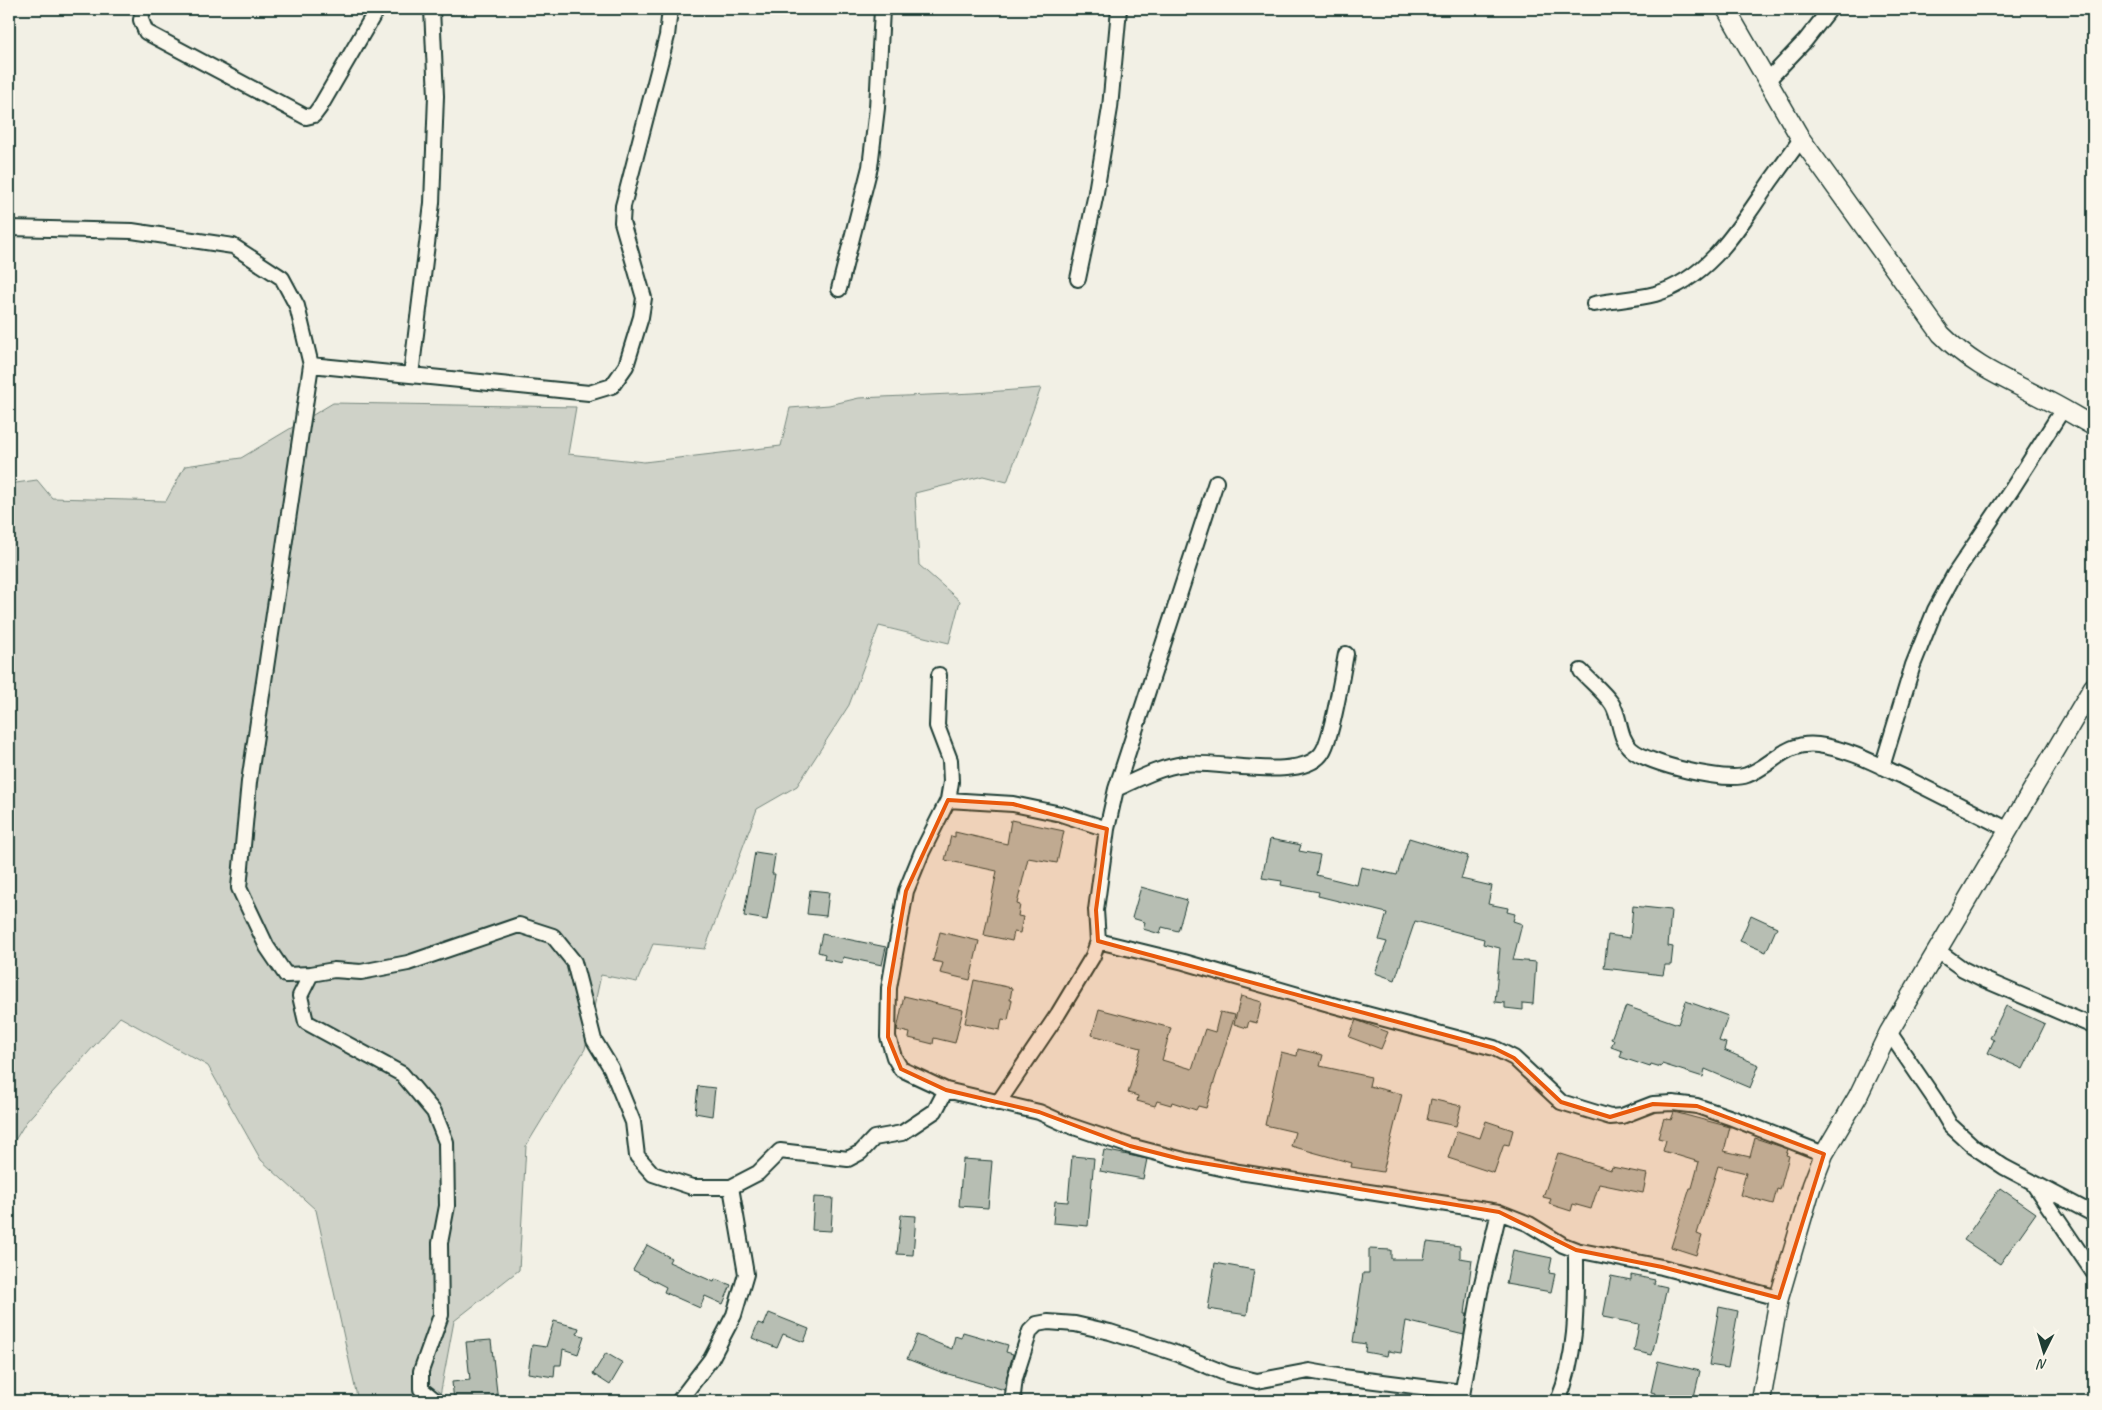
<svg xmlns="http://www.w3.org/2000/svg" width="2102" height="1410" viewBox="0 0 2102 1410" font-family="Caveat,sans-serif">
	<rect width="100%" height="100%" fill="#f2f0e5"/>
	<filter id="ink" filterUnits="userSpaceOnUse"><feTurbulence type="fractalNoise" baseFrequency=".02" numOctaves="2"/><feDisplacementMap in="SourceGraphic" scale="10" xChannelSelector="R" yChannelSelector="G"/><feConvolveMatrix kernelMatrix="1 2 1 2 8 2 1 2 1" color-interpolation-filters="sRGB"/></filter>
	<g filter="url(#ink)">
		<path fill="#cfd2c8" stroke="#77887e" d="M1041,388L1007,482L983,476L915,493L919,565L960,601L949,643L879,626L849,705L797,786L757,809L705,949L653,944L637,982L601,975L585,1049L526,1146L519,1270L454,1321L439,1401H358L316,1210L261,1160L208,1066L120,1017L26,1122L9,1150V484L37,480L52,498L166,501L185,466L241,458L333,403L576,407L568,454L644,462L781,446L790,408L829,405L859,398L974,393Z"/>
		<path fill="#b7beb3" stroke="#1f3d34" d="M1011,820L1064,831L1057,863L1028,858L1017,904L1020,905L1018,916L1023,917L1020,933L1014,932L1012,941L984,935L997,871L945,860L951,836L955,837V832L1007,844Z
			M1409,838L1468,856L1461,879L1492,886L1488,904L1508,908L1507,912L1515,914L1513,921L1522,924L1513,960L1536,962L1533,1004L1523,1003V1010L1505,1008V1003L1495,1002L1500,948L1483,944L1484,939L1415,921L1395,980L1375,973L1387,942L1379,940L1387,913L1318,896L1319,892L1281,885L1282,881L1262,878L1270,839L1301,845L1299,851L1320,855L1316,875L1357,885L1361,867L1397,875Z
			M755,852L775,855L772,874H775L767,920L744,916Z
			M1141,887L1187,900L1178,931L1162,927L1160,934L1143,929L1145,922L1132,918Z
			M810,890L829,892L826,916L807,914Z
			M1633,906L1671,910L1668,946L1673,947L1671,965H1665L1663,975L1604,968L1608,935L1630,938Z
			M1751,915L1777,927L1766,952L1740,941Z
			M940,932L979,941L970,980L940,973L943,963L933,961Z
			M822,934L886,947L882,965L843,957L842,963L824,959L825,954L818,952Z
			M974,980L1012,988L1010,1000H1012L1008,1020L1002,1019L1000,1030L965,1023Z
			M904,996L963,1010L955,1043L934,1038L933,1044L909,1038L910,1033L897,1030Z
			M1241,996L1262,1002L1257,1023L1249,1021L1247,1028L1234,1024Z
			M1686,1001L1728,1016L1719,1041L1726,1043L1724,1050L1759,1065L1750,1088L1705,1069L1703,1077L1662,1064L1661,1067L1651,1064L1650,1067L1620,1057L1622,1051L1611,1047L1614,1040L1611,1039L1618,1021H1620L1626,1006L1678,1024Z
			M2006,1006L2045,1024L2023,1069L1988,1053L1994,1040L1990,1038Z
			M1099,1009L1171,1028L1162,1060L1192,1069L1205,1029L1215,1032L1220,1012L1235,1015L1206,1108L1198,1106L1196,1110L1172,1102L1171,1105L1157,1101L1155,1106L1137,1101L1138,1096L1128,1093L1141,1048L1092,1035Z
			M1356,1020L1388,1032L1381,1049L1349,1037Z
			M1298,1049L1323,1055L1320,1066L1371,1077L1369,1086L1402,1094L1383,1172L1351,1167L1352,1163L1291,1146L1295,1132L1265,1125L1281,1052L1297,1056Z
			M698,1086L715,1088L712,1116L695,1113Z
			M1431,1099L1461,1106L1456,1126L1427,1120Z
			M1674,1112L1730,1127L1724,1151L1750,1157L1755,1138L1788,1149L1786,1155L1789,1156L1780,1190L1777,1189L1773,1204L1740,1195L1746,1173L1718,1166L1697,1234L1702,1236L1696,1255L1671,1247L1690,1188H1692L1699,1162L1663,1151L1666,1140L1658,1138L1664,1118L1671,1120Z
			M1486,1121L1513,1130L1509,1145L1504,1144L1494,1173L1448,1158L1457,1131L1480,1138Z
			M1104,1150L1147,1159L1143,1179L1100,1171Z
			M1558,1153L1611,1170L1612,1167L1647,1174L1643,1193L1599,1184L1591,1209L1573,1204L1571,1211L1549,1204L1551,1199L1543,1197Z
			M1072,1156L1094,1158L1088,1226L1053,1223L1055,1201L1068,1202Z
			M963,1159L992,1161L988,1208L959,1206Z
			M2000,1188L2036,1213L2000,1264L1964,1240Z
			M814,1197L833,1198L831,1231L812,1230Z
			M901,1215L916,1216L913,1255L897,1254Z
			M1427,1242L1460,1246V1258L1472,1260L1465,1314H1467L1464,1335L1406,1321L1401,1353L1388,1351L1387,1356L1365,1352L1366,1344L1353,1342L1363,1273H1369V1249L1391,1250V1259H1424Z
			M647,1245L671,1258L669,1262L714,1282L715,1279L731,1285L723,1304L705,1296L700,1308L664,1292L666,1287L633,1270Z
			M1513,1250L1552,1258L1549,1273L1555,1274L1551,1292L1506,1284Z
			M1215,1263L1254,1270L1247,1315L1208,1309Z
			M1631,1275L1655,1280L1654,1284L1667,1287L1652,1355L1634,1351L1639,1324L1603,1317L1611,1276L1631,1280Z
			M1719,1307L1738,1311L1728,1368L1709,1365Z
			M769,1313L809,1329L804,1342L783,1334L777,1348L752,1338L758,1323L764,1325Z
			M554,1321L579,1328L577,1334L584,1336L578,1354L563,1349L561,1365H555L554,1377L528,1373L532,1345L546,1347Z
			M963,1332L1008,1345L1006,1352L1013,1354L1007,1376L1005,1390L941,1372L907,1359L917,1335L952,1349L955,1336L961,1338Z
			M491,1340L498,1401H454L452,1382L470,1380L466,1342Z
			M606,1353L623,1363L610,1385L593,1374Z
			M1658,1361L1700,1371L1693,1401H1653L1655,1393L1651,1392Z"/>
		<g fill="none" stroke-linecap="round" stroke-linejoin="round">
			<g stroke="#1f3d34" stroke-width="18">
				<path id="minor" d="M143,9L141,20L146,32L306,117L314,115L320,107L377,9
					M1767,81L1805,41L1830,9
					M9,228L132,231L233,246L282,278L297,306L311,365L249,782L239,888L267,947L286,975L311,974
					M1078,279L1095,198L1110,108L1119,9
					M839,289L870,167L877,108L882,9
					M1594,304C1614,300 1636,299 1655,294C1710,278 1739,227 1770,182C1780,168 1791,153 1801,139
					M311,365L589,393L612,386L626,366L641,317L644,298L622,222L623,206L667,36L670,9
					M411,375L432,203L436,96L432,9
					M1581,671C1591,682 1604,692 1612,704C1621,718 1618,737 1631,749C1647,764 1727,783 1747,775C1774,765 1785,741 1818,745C1849,749 1878,765 1906,778C1940,795 1974,812 2007,829
					M939,675L937,726L950,760L951,782L948,800L922,852L906,891L889,988L888,1037L894,1057L901,1069L946,1090L1039,1112L1068,1125L1130,1146L1184,1160L1239,1172L1499,1212L1529,1224L1563,1245L1576,1250L1662,1267L1779,1298
					M1882,767L1913,665L1935,610L1954,575L2012,489L2063,409
					M1116,789L1216,482
					M948,800L1013,804L1061,814L1107,829L1116,789C1138,779 1160,767 1184,764C1217,760 1300,782 1321,754C1332,741 1342,674 1346,654
					M1098,941L1184,962L1336,1006L1494,1048L1514,1058L1561,1102L1610,1117L1622,1116L1653,1104L1673,1103L1697,1106L1732,1118L1824,1154
					M1938,951L1963,969L1985,980L2093,1026
					M1889,1032L1936,1101L1950,1125L1974,1147L2004,1167L2093,1214
					M998,1103L1058,1014L1093,956L1098,941L1096,910L1107,829
					M2032,1182L2093,1272
					M436,1401L421,1389V1371L441,1315L440,1243L447,1206L446,1142L434,1112L402,1074L306,1022L300,996L311,974L334,970L361,972L408,963L519,925L553,936L574,962L594,1040L611,1068L633,1122L637,1156L653,1174L692,1187H731L758,1173L780,1151L848,1159L861,1152L874,1138L902,1133L935,1111L946,1090
					M679,1401L711,1359L734,1315L746,1274L731,1187
					M1014,1401L1013,1395L1015,1378L1030,1331L1037,1324L1048,1322L1075,1324L1110,1332L1178,1354L1227,1374L1257,1381L1309,1371L1343,1377L1462,1392
					M1461,1401L1480,1292L1499,1212
					M1558,1401C1578,1353 1576,1302 1576,1250"/>
			</g>
			<g stroke="#1f3d34" stroke-width="21">
				<path id="tertiary" d="M1726,9L1801,139L1941,334C1974,367 2002,377 2042,398C2060,406 2076,417 2093,426
					M1761,1401L1779,1298L1812,1185L1824,1154L1858,1096L1889,1032L2093,687"/>
			</g>
			<use href="#minor" stroke="#fbf7ec" stroke-width="14"/>
			<use href="#tertiary" stroke="#fbf7ec" stroke-width="18"/>
		</g>
	</g>
	<path fill="#e8590c" fill-opacity="0.2" stroke="#e8590c" stroke-width="4" stroke-linejoin="round" d="M948,800L1013,804L1107,829L1096,910L1098,941L1494,1048L1514,1058L1561,1102L1610,1117L1653,1104L1697,1106L1824,1154L1779,1298L1662,1267L1576,1250L1499,1212L1184,1160L1130,1146L1039,1112L946,1090L901,1069L888,1037L889,988L906,891Z"/>
	<rect width="2102" height="1410" fill="none" stroke="#fbf7ec" stroke-width="30"/>
	<rect x="15" y="15" width="2072" height="1380" fill="none" stroke="#1f3d34" stroke-width="2" filter="url(#ink)"/>
	<g transform="translate(2044 1352) rotate(185)" stroke="#fbf7ec" stroke-width="4" paint-order="stroke">
	<path d="M0-4L9 19L0 12L-9 19Z" fill="#1f3d34"/>
	<text y="-8" font-size="14" font-weight="bold" text-anchor="middle" fill="#1f3d34">N</text>
	</g>
</svg>
